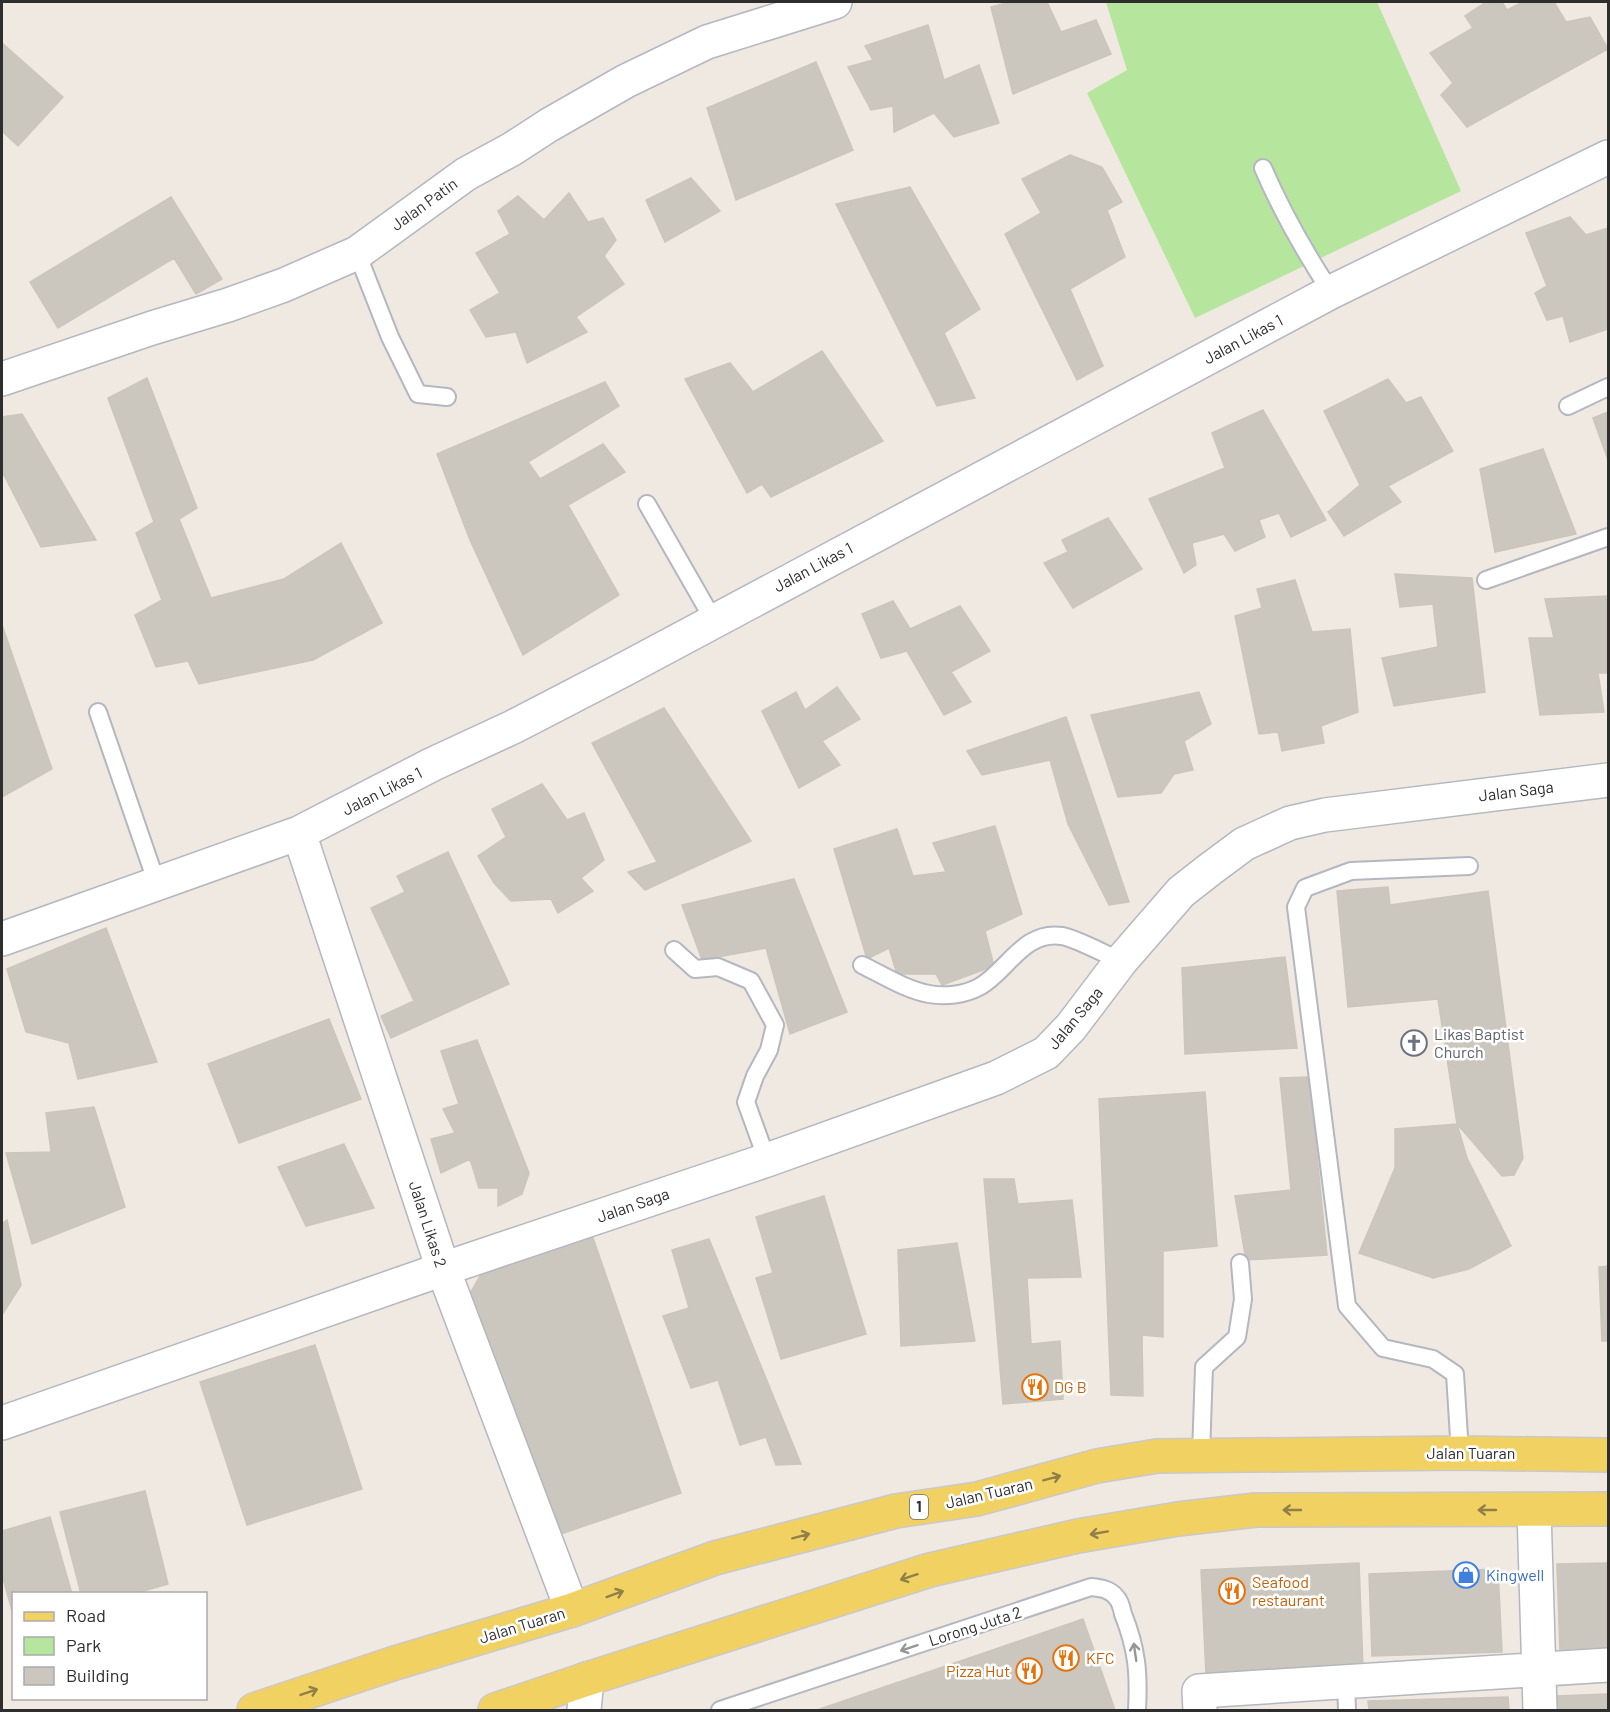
<svg xmlns="http://www.w3.org/2000/svg" width="1610" height="1712" viewBox="0 0 1610 1712" font-family="Barlow,sans-serif">
	<rect width="100%" height="100%" fill="#efe9e1"/>
	<path fill="#b6e59e" d="M1106,2H1377L1461,191L1195,318L1087,93L1127,70Z"/>
	<path fill="#cbc7bf" stroke="#cbc5ba" stroke-width="1.5" d="M1010,2H1047L1061,32L1096,20L1111,54L1013,94L991,7Z
		M1486,2H1502L1507,10L1523,2H1554L1566,22L1590,17L1608,49L1467,127L1441,95L1453,83L1430,53L1473,28L1465,16Z
		M928,25L944,80L979,65L999,123L954,137L934,113L894,132L893,106L871,110L848,67L873,60L865,46Z
		M2,43L63,97L18,146L2,131Z
		M816,62L853,150L736,200L707,108Z
		M1070,155L1102,167L1122,202L1107,210L1125,257L1070,289L1103,366L1077,380L1005,234L1041,213L1022,179Z
		M691,178L720,211L665,242L646,200Z
		M910,187L980,309L944,333L975,398L937,406L836,204Z
		M569,193L588,222L603,218L616,240L604,256L624,284L576,317L587,332L527,363L516,332L486,337L470,310L500,293L476,253L510,234L498,211L518,196L544,220Z
		M171,197L222,279L196,294L174,258L58,328L30,282Z
		M1570,217L1586,235L1608,228V329L1570,342L1563,316L1547,320L1535,293L1547,286L1526,233Z
		M822,351L883,441L771,497L762,484L747,493L685,379L730,363L753,392Z
		M147,378L197,508L179,519L211,598L284,579L341,543L382,623L313,660L199,684L188,661L156,667L135,615L162,600L136,533L154,522L108,398Z
		M1388,379L1406,403L1421,397L1453,451L1388,486L1401,502L1344,536L1328,512L1360,485L1324,411Z
		M605,382L619,406L528,462L540,479L603,444L625,472L568,505L619,595L523,655L470,540L437,454Z
		M1263,410L1326,520L1291,537L1279,513L1259,520L1265,537L1235,551L1224,534L1192,543L1196,565L1184,573L1149,499L1225,468L1212,433Z
		M1608,412V460L1593,418Z
		M22,414L96,540L41,547L2,471V417Z
		M1543,449L1576,534L1495,552L1480,469Z
		M1108,518L1142,569L1073,608L1044,563L1068,552L1062,540Z
		M1395,574L1472,578L1485,692L1394,706L1382,658L1438,647L1433,604L1400,607Z
		M1295,580L1312,632L1350,629L1358,712L1321,726L1324,743L1282,751L1278,732L1259,734L1235,616L1262,608L1257,589Z
		M1608,596V673H1598L1604,712L1540,715L1529,638H1554L1545,599Z
		M893,601L910,629L960,606L990,651L951,672L971,702L944,715L907,651L881,658L862,614Z
		M2,625L52,769L2,797Z
		M837,687L860,719L822,741L840,765L799,788L762,711L796,692L805,710Z
		M1199,692L1211,724L1184,741L1193,770L1174,774L1161,793L1118,797L1091,715Z
		M664,708L751,841L645,890L628,872L657,862L592,743Z
		M1066,717L1129,902L1109,905L1068,824L1050,760L982,775L967,751Z
		M542,784L567,820L584,813L604,860L581,878L593,891L558,913L551,899L511,901L494,883L478,856L506,837L492,809Z
		M995,826L1022,914L985,931L994,966L942,985L936,974H897L889,948L867,959L834,849L897,829L913,876L946,872L933,843Z
		M448,852L509,984L391,1038L381,1016L414,1001L371,908L405,892L397,876Z
		M794,879L847,1012L790,1034L766,948L702,960L682,905Z
		M1388,887L1390,905L1488,891L1523,1158L1514,1175L1502,1176L1457,1124L1438,999L1348,1007L1337,891Z
		M106,928L157,1062L78,1079L69,1043L26,1032L7,969Z
		M1285,957L1297,1048L1185,1054L1182,968Z
		M329,1019L361,1099L239,1143L208,1064Z
		M477,1040L529,1173L522,1194L498,1206V1188H479L470,1159L441,1173L431,1139L455,1133L443,1109L459,1104L441,1051Z
		M1309,1077L1327,1255L1246,1260L1235,1196L1291,1190L1280,1078Z
		M1205,1092L1217,1246L1163,1251V1337L1142,1335L1143,1396L1111,1395L1099,1099Z
		M94,1107L125,1207L32,1244L6,1153L51,1152L46,1113Z
		M1457,1124L1467,1158L1511,1246L1469,1269L1433,1278L1359,1253L1395,1168V1129Z
		M344,1144L374,1208L306,1226L278,1167Z
		M984,1179H1014L1018,1204L1072,1200L1081,1277L1027,1278L1031,1344L1060,1341L1063,1399L1003,1404Z
		M824,1196L866,1334L781,1359L756,1278L773,1273L756,1217Z
		M7,1220L21,1285L2,1315V1224Z
		M591,1232L681,1493L552,1537L468,1297L488,1262Z
		M709,1239L801,1464L776,1465L766,1437L740,1445L718,1380L691,1388L663,1316L689,1308L672,1250Z
		M957,1243L975,1341L901,1346L898,1250Z
		M1608,1266V1341H1602L1599,1267Z
		M315,1345L362,1489L247,1525L200,1382Z
		M145,1491L168,1584L133,1594H81L60,1512Z
		M50,1517L72,1594H14V1618L2,1575V1531Z
		M1359,1563L1363,1668L1206,1674L1201,1570Z
		M1608,1563V1652L1560,1653L1557,1564Z
		M1498,1569L1502,1652L1372,1656L1369,1574Z
		M1083,1619L1115,1710H817Z
		M1608,1694V1710H1557L1556,1696Z
		M1508,1697L1509,1710H1369L1368,1701Z"/>
	<g fill="none" stroke-linecap="round" stroke-linejoin="round">
		<g stroke="#b4b7c1" stroke-width="20">
			<path id="lane" d="M1263,168C1282,212 1304,251 1331,292
				M357,253L390,337L418,394L447,397
				M1568,406L1608,387
				M647,504L714,621
				M1486,580L1608,537
				M98,712L157,884
				M674,950L695,969L718,967L751,981L775,1025L769,1050L755,1076L746,1102L767,1160
				M862,965C883,975 906,990 929,994C945,997 964,995 979,987C1007,972 1023,930 1062,936C1075,938 1107,955 1121,961
				M1460,1453L1455,1374L1433,1359L1383,1348L1347,1306L1296,907L1305,888L1351,871L1469,866
				M1201,1455L1204,1367L1237,1337L1243,1299L1240,1263
				M1346,1681L1347,1710
				M720,1710L1091,1587C1100,1588 1110,1589 1116,1597C1120,1601 1122,1609 1123,1614C1137,1649 1139,1673 1137,1710"/>
		</g>
		<g stroke="#b4b7c1" stroke-width="36">
			<path id="street" d="M2,379L152,328L228,305L284,285L357,253L466,174L512,149L549,125L626,81L707,42L835,2
				M299,833L443,1269L572,1610
				M2,939L299,833L433,764L513,727L623,670L1331,292L1608,157
				M2,1423L443,1269L767,1160L996,1078L1046,1053L1071,1027L1121,961L1181,892L1209,870L1244,844L1290,823L1325,815L1608,780
				M1534,1510L1540,1710
				M584,1710L587,1679
				M1200,1710L1199,1691L1608,1665"/>
		</g>
		<g stroke="#c9c9c9" stroke-width="36">
			<path id="primary" d="M254,1710L395,1663L572,1610L715,1558L896,1511L977,1499L1097,1466L1157,1456L1460,1453L1608,1455
				M495,1710L587,1679L930,1570L1078,1536L1178,1519L1256,1510L1608,1509"/>
		</g>
		<use href="#lane" stroke="#fff" stroke-width="16"/>
		<use href="#street" stroke="#fff" stroke-width="33"/>
		<use href="#primary" stroke="#f2d163" stroke-width="33"/>
	</g>
	<defs><path id="oneway-shaft" d="M-6 0H5M1.5-3L5.5 0L1.5 3" fill="none" stroke-width="1.6" stroke-linecap="round" stroke-linejoin="round" transform="scale(1.5)"/></defs>
	<g stroke="#908048">
		<use href="#oneway-shaft" transform="translate(1052 1478) rotate(-15)"/>
		<use href="#oneway-shaft" transform="translate(1292 1510) rotate(180)"/>
		<use href="#oneway-shaft" transform="translate(1487 1510) rotate(180)"/>
		<use href="#oneway-shaft" transform="translate(1099 1533) rotate(170)"/>
		<use href="#oneway-shaft" transform="translate(801 1536) rotate(-15)"/>
		<use href="#oneway-shaft" transform="translate(909 1577) rotate(162)"/>
		<use href="#oneway-shaft" transform="translate(615 1594) rotate(-20)"/>
		<use href="#oneway-shaft" transform="translate(309 1692) rotate(-19)"/>
	</g>
	<g stroke="#969696">
		<use href="#oneway-shaft" transform="translate(909 1648) rotate(162)"/>
		<use href="#oneway-shaft" transform="translate(1135 1652) rotate(-98)"/>
	</g>
	<defs>
		<g id="church-ring" transform="scale(1.35)"><circle r="9.5" fill="#fff" stroke="#6b7280" stroke-width="1.5"/><path d="M-1.2-6h2.4v3.5h3.3v2.4h-3.3V6h-2.4V-.1h-3.3v-2.4h3.3Z" fill="#6b7280"/></g>
		<g id="restaurant-ring" transform="scale(1.35)"><circle r="9.5" fill="#fff" stroke="#e8710a" stroke-width="1.5"/><path d="M-5-6h1v4h1v-4h1v4h1v-4h1v5L-1.5 .5V6h-2V.5L-5-1ZM5-6V6H3V1.5H1.5Q1.5-4 5-6Z" fill="#e8710a"/></g>
		<g id="shop-ring" transform="scale(1.35)"><circle r="9.5" fill="#fff" stroke="#3f7fe0" stroke-width="1.5"/><path d="M-5-2.5h2.3a2.7 3.5 0 0 1 5.4 0H5L5.5 6h-11ZM-1.5-2.5h3a1.5 2.3 0 0 0-3 0Z" fill="#3f7fe0"/></g>
	</defs>
	<g fill-rule="evenodd">
		<use href="#church-ring" x="1414" y="1043"/>
		<use href="#restaurant-ring" x="1035" y="1387"/>
		<use href="#shop-ring" x="1466" y="1575"/>
		<use href="#restaurant-ring" x="1232" y="1591"/>
		<use href="#restaurant-ring" x="1066" y="1658"/>
		<use href="#restaurant-ring" x="1029" y="1671"/>
	</g>
	<g text-anchor="middle" stroke-width="5" stroke-linejoin="round" paint-order="stroke">
		<rect fill="#fff" stroke="#6d6d6d" stroke-width="1.5" x="910" y="1495" width="18" height="24" rx="4.5"/>
		<g font-size="15" font-weight="bold" fill="#2e2e2e">
			<text x="919" y="1512">1</text>
		</g>
		<g font-size="16" fill="#2e2e2e" stroke="#fff">
			<text transform="translate(424 204) rotate(-36)" y="6">Jalan Patin</text>
			<text transform="translate(1243 339) rotate(-28)" y="6">Jalan Likas 1</text>
			<text transform="translate(813 567) rotate(-28)" y="6">Jalan Likas 1</text>
			<text transform="translate(382 791) rotate(-27)" y="6">Jalan Likas 1</text>
			<text transform="translate(1516 791) rotate(-7)" y="6">Jalan Saga</text>
			<text transform="translate(1075 1018) rotate(-50)" y="6">Jalan Saga</text>
			<text transform="translate(633 1205) rotate(-19)" y="6">Jalan Saga</text>
			<text transform="translate(428 1224) rotate(72)" y="6">Jalan Likas 2</text>
			<text x="1471" y="1459">Jalan Tuaran</text>
			<text transform="translate(989 1493) rotate(-13)" y="6">Jalan Tuaran</text>
			<text transform="translate(522 1625) rotate(-17)" y="6">Jalan Tuaran</text>
			<text transform="translate(975 1626) rotate(-18)" y="6">Lorong Juta 2</text>
		</g>
		<g font-size="16" fill="#5b616d" stroke="#fff" text-anchor="start">
			<text x="1434" y="1040">Likas Baptist<tspan x="1434" dy="18">Church</tspan></text>
		</g>
		<g font-size="16" fill="#c56008" stroke="#fff" text-anchor="start">
			<text x="1054" y="1393">DG B</text>
			<text x="1252" y="1588">Seafood<tspan x="1252" dy="18">restaurant</tspan></text>
			<text x="1086" y="1664">KFC</text>
			<text x="1010" y="1677" text-anchor="end">Pizza Hut</text>
		</g>
		<g font-size="16" fill="#366cbe" stroke="#fff" text-anchor="start">
			<text x="1486" y="1581">Kingwell</text>
		</g>
	</g>
	<rect width="1610" height="1712" fill="none" stroke="#2e2e2e" stroke-width="6"/>
	<rect x="12" y="1592" width="195" height="108" fill="#ffffff" stroke="#ababab" stroke-width="1.5"/>
	<rect x="24" y="1612" width="30" height="9" fill="#f2d163" stroke="#ababab" stroke-width="1.5"/>
	<text x="66" y="1622" font-size="18" fill="#2e2e2e">Road</text>
	<rect x="24" y="1637" width="30" height="18" fill="#b6e59e" stroke="#ababab" stroke-width="1.5"/>
	<text x="66" y="1652" font-size="18" fill="#2e2e2e">Park</text>
	<rect x="24" y="1667" width="30" height="18" fill="#cbc7bf" stroke="#ababab" stroke-width="1.5"/>
	<text x="66" y="1682" font-size="18" fill="#2e2e2e">Building</text>
</svg>
